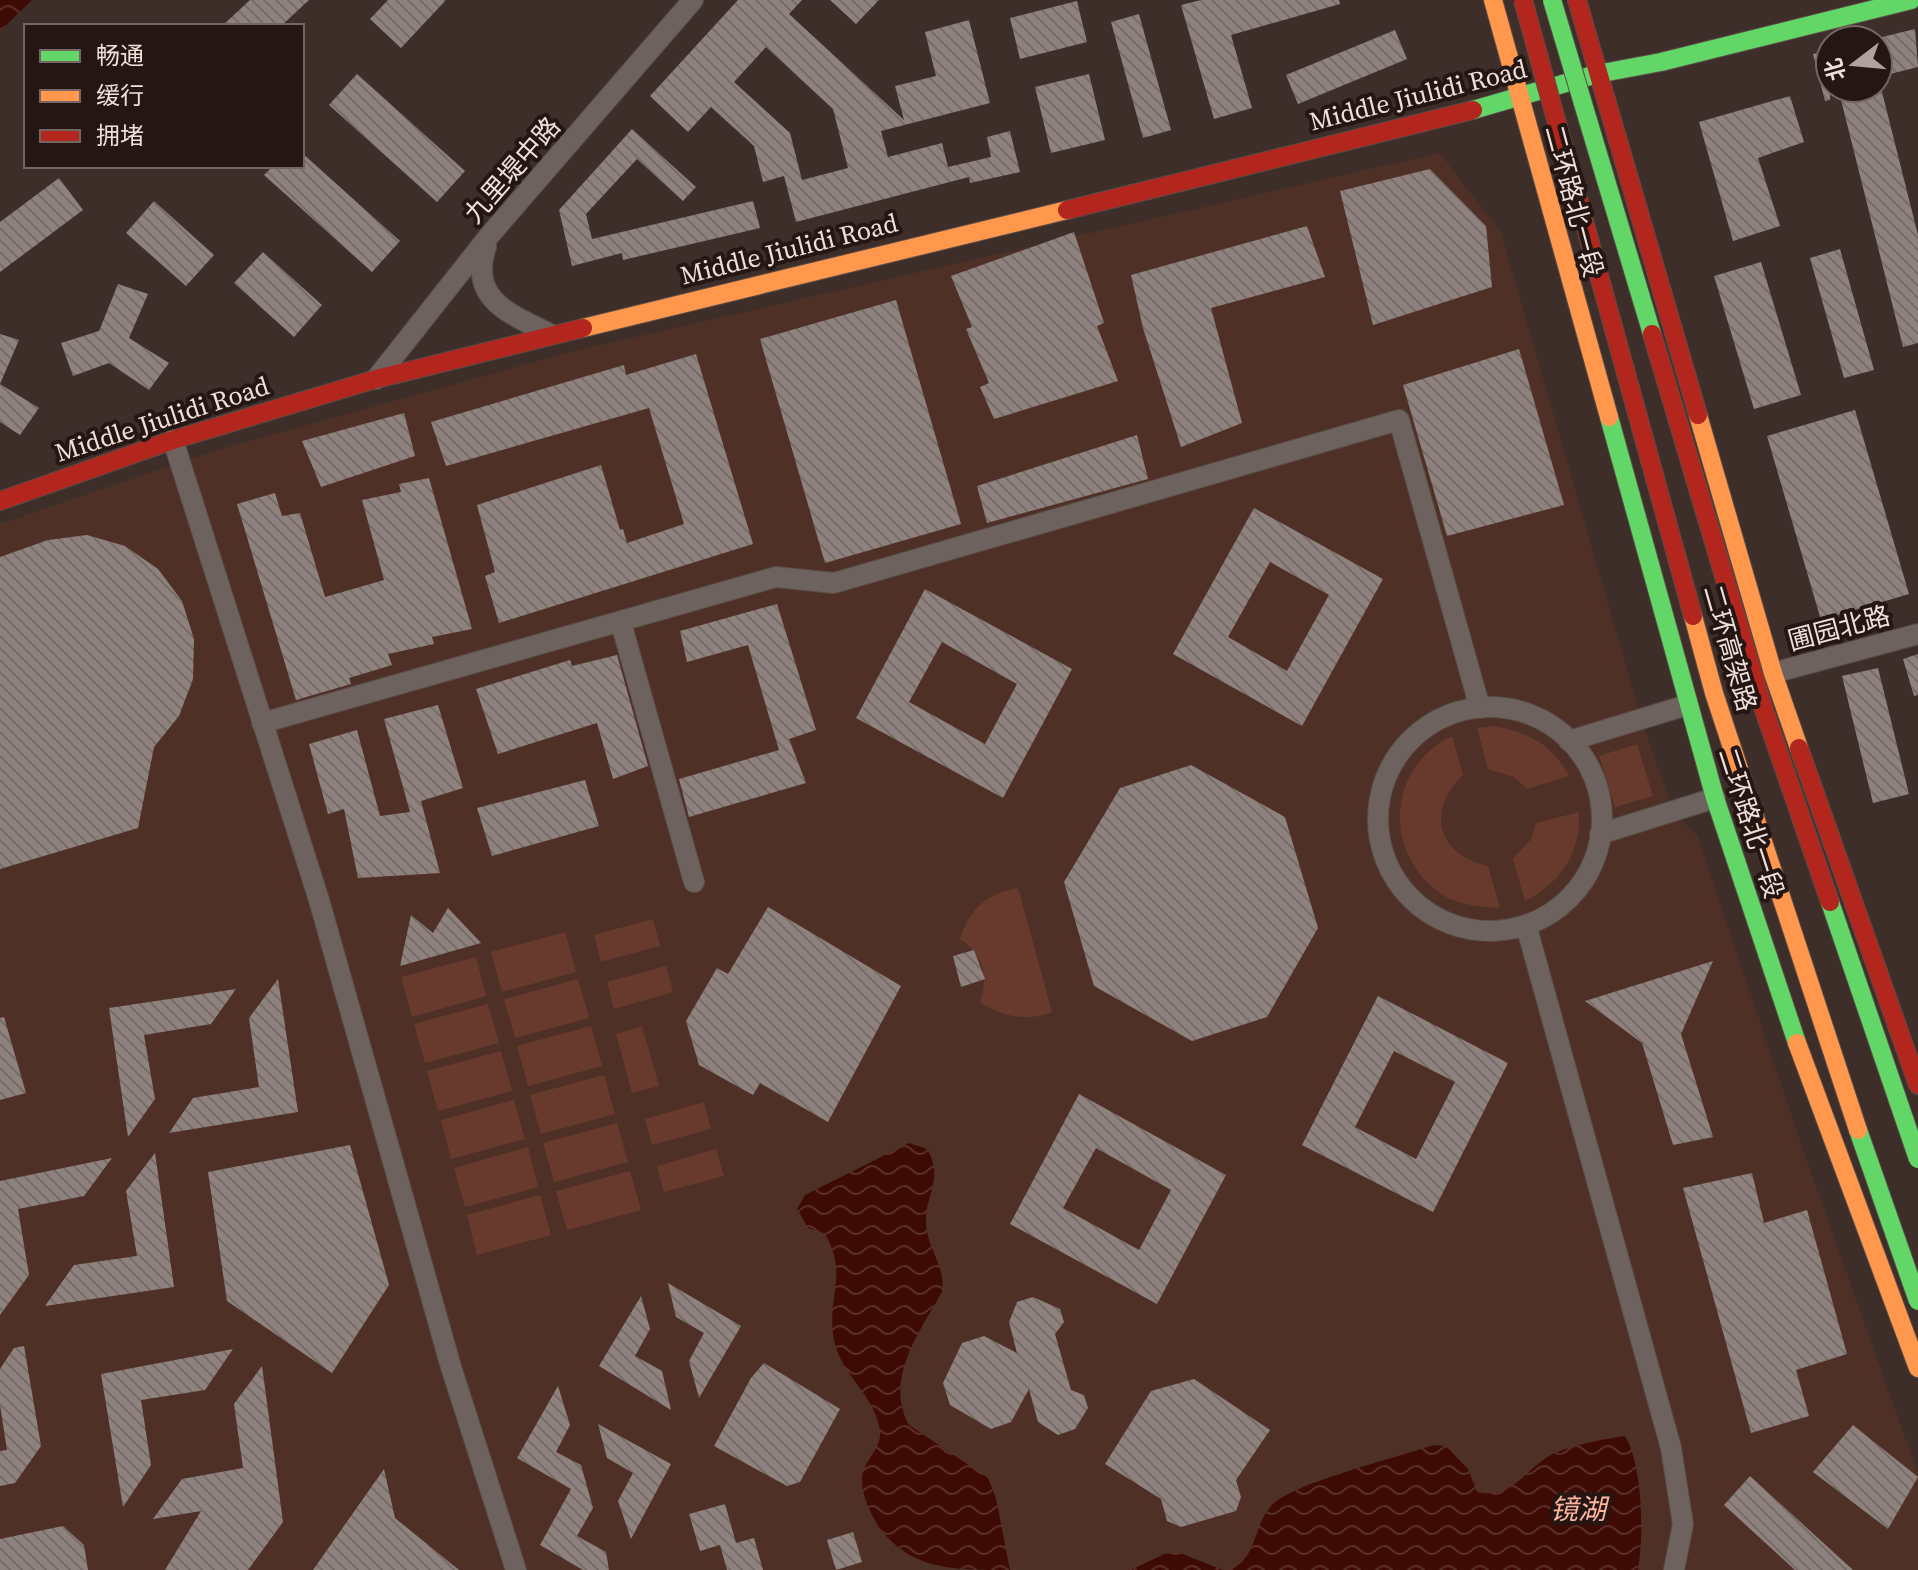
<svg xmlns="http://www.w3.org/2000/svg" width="1918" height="1570" viewBox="0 0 1918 1570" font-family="'Source Serif 4','Noto Sans SC',serif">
	<defs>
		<pattern id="water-waves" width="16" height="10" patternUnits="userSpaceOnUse" patternTransform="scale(2)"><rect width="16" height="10" fill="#3d0b04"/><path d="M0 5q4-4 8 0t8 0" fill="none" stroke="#5a2e28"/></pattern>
		<pattern id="building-back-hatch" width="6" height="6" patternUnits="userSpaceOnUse" patternTransform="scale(2)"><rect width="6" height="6" fill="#8f827e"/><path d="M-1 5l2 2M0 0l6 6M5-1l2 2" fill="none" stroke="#766c69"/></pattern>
	</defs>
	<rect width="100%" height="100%" fill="#3d2e2a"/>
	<path fill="#4f3027" d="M1440,153L1501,233L1642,721L1673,812L1698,836L1803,1150L1918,1474V1570H0V524L217,450L574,351Z"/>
	<path fill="#673a2d" d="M1492,726C1527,731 1552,744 1569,776L1527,789L1514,777L1488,769L1477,728Z
		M1452,736L1463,775C1425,811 1438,855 1488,866L1500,907L1495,908C1474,906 1453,904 1436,890C1382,847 1390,765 1452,736Z
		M1637,744L1653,796L1615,807L1599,756Z
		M1579,812C1581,852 1561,883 1525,901L1513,859L1531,839L1536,823Z
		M1018,888L1052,1012C1025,1022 1004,1017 980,1002C989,976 983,955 960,939C969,910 987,893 1018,888Z
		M653,919L660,946L601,962L594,935Z
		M565,932L576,972L502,992L491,952Z
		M476,957L486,996L412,1017L401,977Z
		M666,966L673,992L614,1009L607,982Z
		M578,979L589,1018L515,1038L504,999Z
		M488,1004L499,1043L425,1063L414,1024Z
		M591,1026L602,1066L528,1086L517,1046Z
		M642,1026L659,1086L632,1093L616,1034Z
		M501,1051L512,1091L438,1111L427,1071Z
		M604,1075L615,1114L541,1134L530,1095Z
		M514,1100L525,1139L451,1159L441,1120Z
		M704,1102L711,1129L652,1145L645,1119Z
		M617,1123L628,1162L554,1182L543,1143Z
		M528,1147L538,1187L465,1207L454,1168Z
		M716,1149L724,1176L664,1192L657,1166Z
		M630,1171L641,1210L567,1230L556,1191Z
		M540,1195L551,1235L477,1255L467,1215Z"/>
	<path fill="url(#water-waves)" d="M0,0H32L0,31Z
		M909,1143L927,1149C945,1179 924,1196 926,1224C927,1248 946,1266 942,1292C919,1333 884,1379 909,1425L988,1478L996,1498L1010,1570C950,1570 911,1570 878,1526C870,1511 862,1497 862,1480C862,1460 882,1450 880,1431C875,1394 841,1376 834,1340C826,1297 849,1275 825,1234L808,1228L797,1209L805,1195Z
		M1625,1436C1643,1466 1644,1536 1638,1570H1230C1258,1558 1253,1524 1272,1505C1295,1482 1397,1458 1433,1445L1446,1446L1468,1469L1477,1492C1514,1501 1526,1465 1557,1452C1578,1444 1603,1439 1625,1436Z
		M1180,1553L1223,1570H1131L1164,1554Z"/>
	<path fill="url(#building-back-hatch)" fill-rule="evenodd" d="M250,0H309L281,26H222Z
		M388,0H446L401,48L370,19Z
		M738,0H802L789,14L904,120L895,86L936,76L925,32L969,20L990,103L881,131L888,157L942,143L948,167L991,157L987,137L1010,131L1020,172L970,183L969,177L796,222L784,176L763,182L754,146L711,107L688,132L650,96ZM766,47L833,109L848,168L802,180L790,133L734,82Z
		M830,0H879L856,24Z
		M1201,0H1339L1340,4L1231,35L1252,108L1214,119L1181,5Z
		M1077,1L1087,42L1020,59L1010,18Z
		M1139,14L1171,130L1143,138L1111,22Z
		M1915,29L1918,67L1878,77V38Z
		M1395,30L1407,59L1298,104L1286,75Z
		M1830,50V100L1825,101L1813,54Z
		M357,74L465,171L437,202L329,105Z
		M1089,74L1105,140L1051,153L1035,87Z
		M1838,88H1881L1918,235V343L1903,347Z
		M1790,96L1804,142L1758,158L1780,226L1733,241L1699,122Z
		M632,129L696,187L683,201L637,159L586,214L592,239L753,201L760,228L623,260L622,253L572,266L559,210Z
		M302,153L400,241L372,272L264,175L273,166H302Z
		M1430,169L1486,226L1492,287L1373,325L1340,191Z
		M59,178L83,210L0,272V222Z
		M154,201L214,255L186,286L126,233Z
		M1307,226L1325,277L1211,308L1242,423L1181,447L1143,328L1131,275Z
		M1074,232L1104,323L1097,326L1118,381L994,419L980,387L989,383L966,329L972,327L951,276Z
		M1840,249L1874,370L1844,378L1810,258Z
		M263,252L322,305L294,337L234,283Z
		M1761,262L1801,395L1754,409L1714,276Z
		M118,284L148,294L129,338L169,363L149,390L109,363L73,376L61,343L99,331Z
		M896,300L961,524L825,563L760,339Z
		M0,334L19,340L0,384L39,408L20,435L0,422Z
		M1519,349L1564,505L1447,536L1403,385Z
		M696,354L753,544L499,623L485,576L495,572L477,505L601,465L620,530L623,529L627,543L684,524L649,408L446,466L431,422L624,365L626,375Z
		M1855,410L1909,594L1821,620L1767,436Z
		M404,413L415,456L321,487L302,441Z
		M1137,435L1148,479L987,523L977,486Z
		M429,478L472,629L432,637L434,644L388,654L392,665L349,678L351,684L296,700L237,504L275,493L282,516L300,513L325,597L384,580L362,500L401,492L399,484Z
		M1254,508L1383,579L1302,726L1173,654ZM1270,562L1329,595L1287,671L1228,637Z
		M87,535L125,546L158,569L182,601L194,639L193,679L179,716L154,747L138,828L0,869V557L48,540Z
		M925,589L1072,669L1003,798L856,718ZM942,642L1017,684L985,744L909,702Z
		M777,604L816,730L789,739L806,783L689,817L679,779L779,750L748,645L687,662L680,631Z
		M1918,654V695L1914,696L1903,659Z
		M617,655L648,766L613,779L597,723L498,754L476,689L570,660L572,666Z
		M1878,668L1909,794L1873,803L1842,676Z
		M438,705L463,788L421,801L440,873L358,878L344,809L328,814L309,744L357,730L380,816L410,812L384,719Z
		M1191,765L1285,817L1318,928L1267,1017L1192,1041L1094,986L1064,882L1120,788Z
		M585,780L599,826L492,856L477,808Z
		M768,907L901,986L828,1122L760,1083L753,1095L699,1065L686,1021L717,968L728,974Z
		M448,908L481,943L400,966L411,915L433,933Z
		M974,950L985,979L961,987L953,956Z
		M1713,961L1681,1034L1713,1137L1673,1145L1642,1043L1585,1001Z
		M278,979L298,1112L169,1133L193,1098L259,1087L249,1018Z
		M236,989L211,1024L144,1035L155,1099L128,1137L109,1008Z
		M1378,996L1508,1063L1433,1212L1302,1145ZM1394,1051L1455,1082L1416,1159L1355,1127Z
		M4,1017L26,1093L0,1100V1018Z
		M1079,1094L1226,1175L1157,1304L1010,1224ZM1096,1148L1171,1190L1139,1250L1063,1208Z
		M350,1145L389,1285L332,1373L227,1301L208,1172Z
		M155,1153L174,1287L45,1306L74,1265L137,1256L126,1191Z
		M112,1158L84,1196L18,1209L29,1275L0,1315V1181Z
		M1752,1173L1764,1223L1807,1210L1847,1354L1796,1370L1809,1416L1751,1433L1683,1188Z
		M668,1283L741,1326L699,1398L689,1361L704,1333L676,1317Z
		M641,1296L650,1329L635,1356L662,1371L671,1410L599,1366Z
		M1033,1297L1060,1309L1064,1322L1055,1334L1071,1390L1084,1395L1088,1408L1075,1429L1058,1435L1038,1422L1029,1389L1011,1422L991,1429L950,1405L943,1383L962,1343L984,1336L1017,1353L1009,1322L1017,1302Z
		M24,1346L41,1446L15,1483L0,1486V1451L7,1450L0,1405V1369L14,1348Z
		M233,1349L205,1390L141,1400L151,1465L123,1507L101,1374Z
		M764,1363L840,1409L800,1482L787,1486L714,1446L751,1378Z
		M262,1366L283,1522L248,1570H165L201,1511L153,1519L182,1479L243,1468L234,1404Z
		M1194,1379L1270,1430L1236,1480L1241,1497L1236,1511L1181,1527L1167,1521L1161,1499L1105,1464L1151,1391Z
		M558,1386L570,1425L556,1452L581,1465L593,1508L577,1536L606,1552L609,1570H583L540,1545L571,1489L517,1458Z
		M598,1424L671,1464L631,1539L618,1501L633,1473L607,1458Z
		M1853,1425L1918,1477L1888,1529L1813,1472Z
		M384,1469L395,1518L459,1570H313Z
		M1750,1476L1853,1570H1795L1724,1505Z
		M725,1504L736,1543L754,1538L763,1570H727L720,1545L700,1551L689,1514Z
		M63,1526L84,1545L88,1570H0V1539Z
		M853,1532L862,1562L836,1570L827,1540Z"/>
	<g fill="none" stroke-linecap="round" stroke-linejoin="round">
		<g stroke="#594c47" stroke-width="22">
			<path id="street" d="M486,247C468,300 511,314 550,334
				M376,379L489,236L693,0
				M173,440L319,900L451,1367L516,1570
				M621,623L694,882
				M1773,673L1918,634
				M1378 819a112 112 0 1 1 224 0a112 112 0 1 1-224 0Z
				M262,723L776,577L834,583L1399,420L1480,708
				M1569,741L1687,705
				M1600,834L1715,798
				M1526,925L1671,1448L1683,1524L1674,1570"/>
		</g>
		<g stroke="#594c47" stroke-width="20">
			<path id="fast" d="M1473,110L1597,74L1661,62L1911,0
				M1609,417L1715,798L1797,1043"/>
		</g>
		<g stroke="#594c47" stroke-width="20">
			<path id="slow" d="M1493,0L1609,417
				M583,328L1067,210
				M1698,415L1773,673L1799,748
				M1797,1043L1918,1368"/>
		</g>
		<g stroke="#594c47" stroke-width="20">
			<path id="jam" d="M1577,0L1698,415
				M1067,210L1473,110
				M0,501L173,440L376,379L583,328
				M1799,748L1918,1085"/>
		</g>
		<use href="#street" stroke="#6e625f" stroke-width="20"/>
		<use href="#fast" stroke="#63d668" stroke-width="18"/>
		<use href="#slow" stroke="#ff974d" stroke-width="18"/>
		<use href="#jam" stroke="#b3261e" stroke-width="18"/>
		<g stroke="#594c47" stroke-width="20" stroke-linecap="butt">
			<path id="fast-bridge" d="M1552,0L1652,334
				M1830,902L1918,1159
				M1858,1130L1918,1301"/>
		</g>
		<g stroke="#594c47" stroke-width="20" stroke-linecap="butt">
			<path id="slow-bridge" d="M1693,616L1714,693L1858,1130"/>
		</g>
		<g stroke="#594c47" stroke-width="20" stroke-linecap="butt">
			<path id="jam-bridge" d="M1523,0L1693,616
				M1652,334L1762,704L1830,902"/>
		</g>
		<use href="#fast-bridge" stroke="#63d668" stroke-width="18"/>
		<use href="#slow-bridge" stroke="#ff974d" stroke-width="18"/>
		<use href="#jam-bridge" stroke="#b3261e" stroke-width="18"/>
	</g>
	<g text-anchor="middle" stroke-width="8" stroke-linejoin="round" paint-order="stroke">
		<g font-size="26" fill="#f1dfda" stroke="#231613">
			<text transform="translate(1418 95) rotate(-14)" y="9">Middle Jiulidi Road</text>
			<text transform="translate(512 170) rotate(-49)" y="9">九里堤中路</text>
			<text transform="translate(1574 201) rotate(75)" y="9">二环路北一段</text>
			<text transform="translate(789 249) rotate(-14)" y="9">Middle Jiulidi Road</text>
			<text transform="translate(162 419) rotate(-18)" y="9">Middle Jiulidi Road</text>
			<text transform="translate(1839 628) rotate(-15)" y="9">圃园北路</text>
			<text transform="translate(1730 648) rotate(74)" y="9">二环高架路</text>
			<text transform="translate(1751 823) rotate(72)" y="9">二环路北一段</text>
		</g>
		<g font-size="28" font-style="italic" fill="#feb49f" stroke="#231613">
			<text x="1578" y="1519">镜湖</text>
		</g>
	</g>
	<rect x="24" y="24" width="280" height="144" fill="#231613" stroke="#756663" stroke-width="2"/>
	<rect x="40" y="50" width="40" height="12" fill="#63d668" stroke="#756663" stroke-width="2"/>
	<text x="96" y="64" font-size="24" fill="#f1dfda">畅通</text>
	<rect x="40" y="90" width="40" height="12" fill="#ff974d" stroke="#756663" stroke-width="2"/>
	<text x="96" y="104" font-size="24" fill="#f1dfda">缓行</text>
	<rect x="40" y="130" width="40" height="12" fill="#b3261e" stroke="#756663" stroke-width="2"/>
	<text x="96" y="144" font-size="24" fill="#f1dfda">拥堵</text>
	<g transform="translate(1854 64) rotate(254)"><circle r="38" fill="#231613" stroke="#756663" stroke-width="2"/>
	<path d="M0-6L14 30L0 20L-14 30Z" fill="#b2a19c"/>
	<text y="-12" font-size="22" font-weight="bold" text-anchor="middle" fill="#f1dfda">北</text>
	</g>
</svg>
